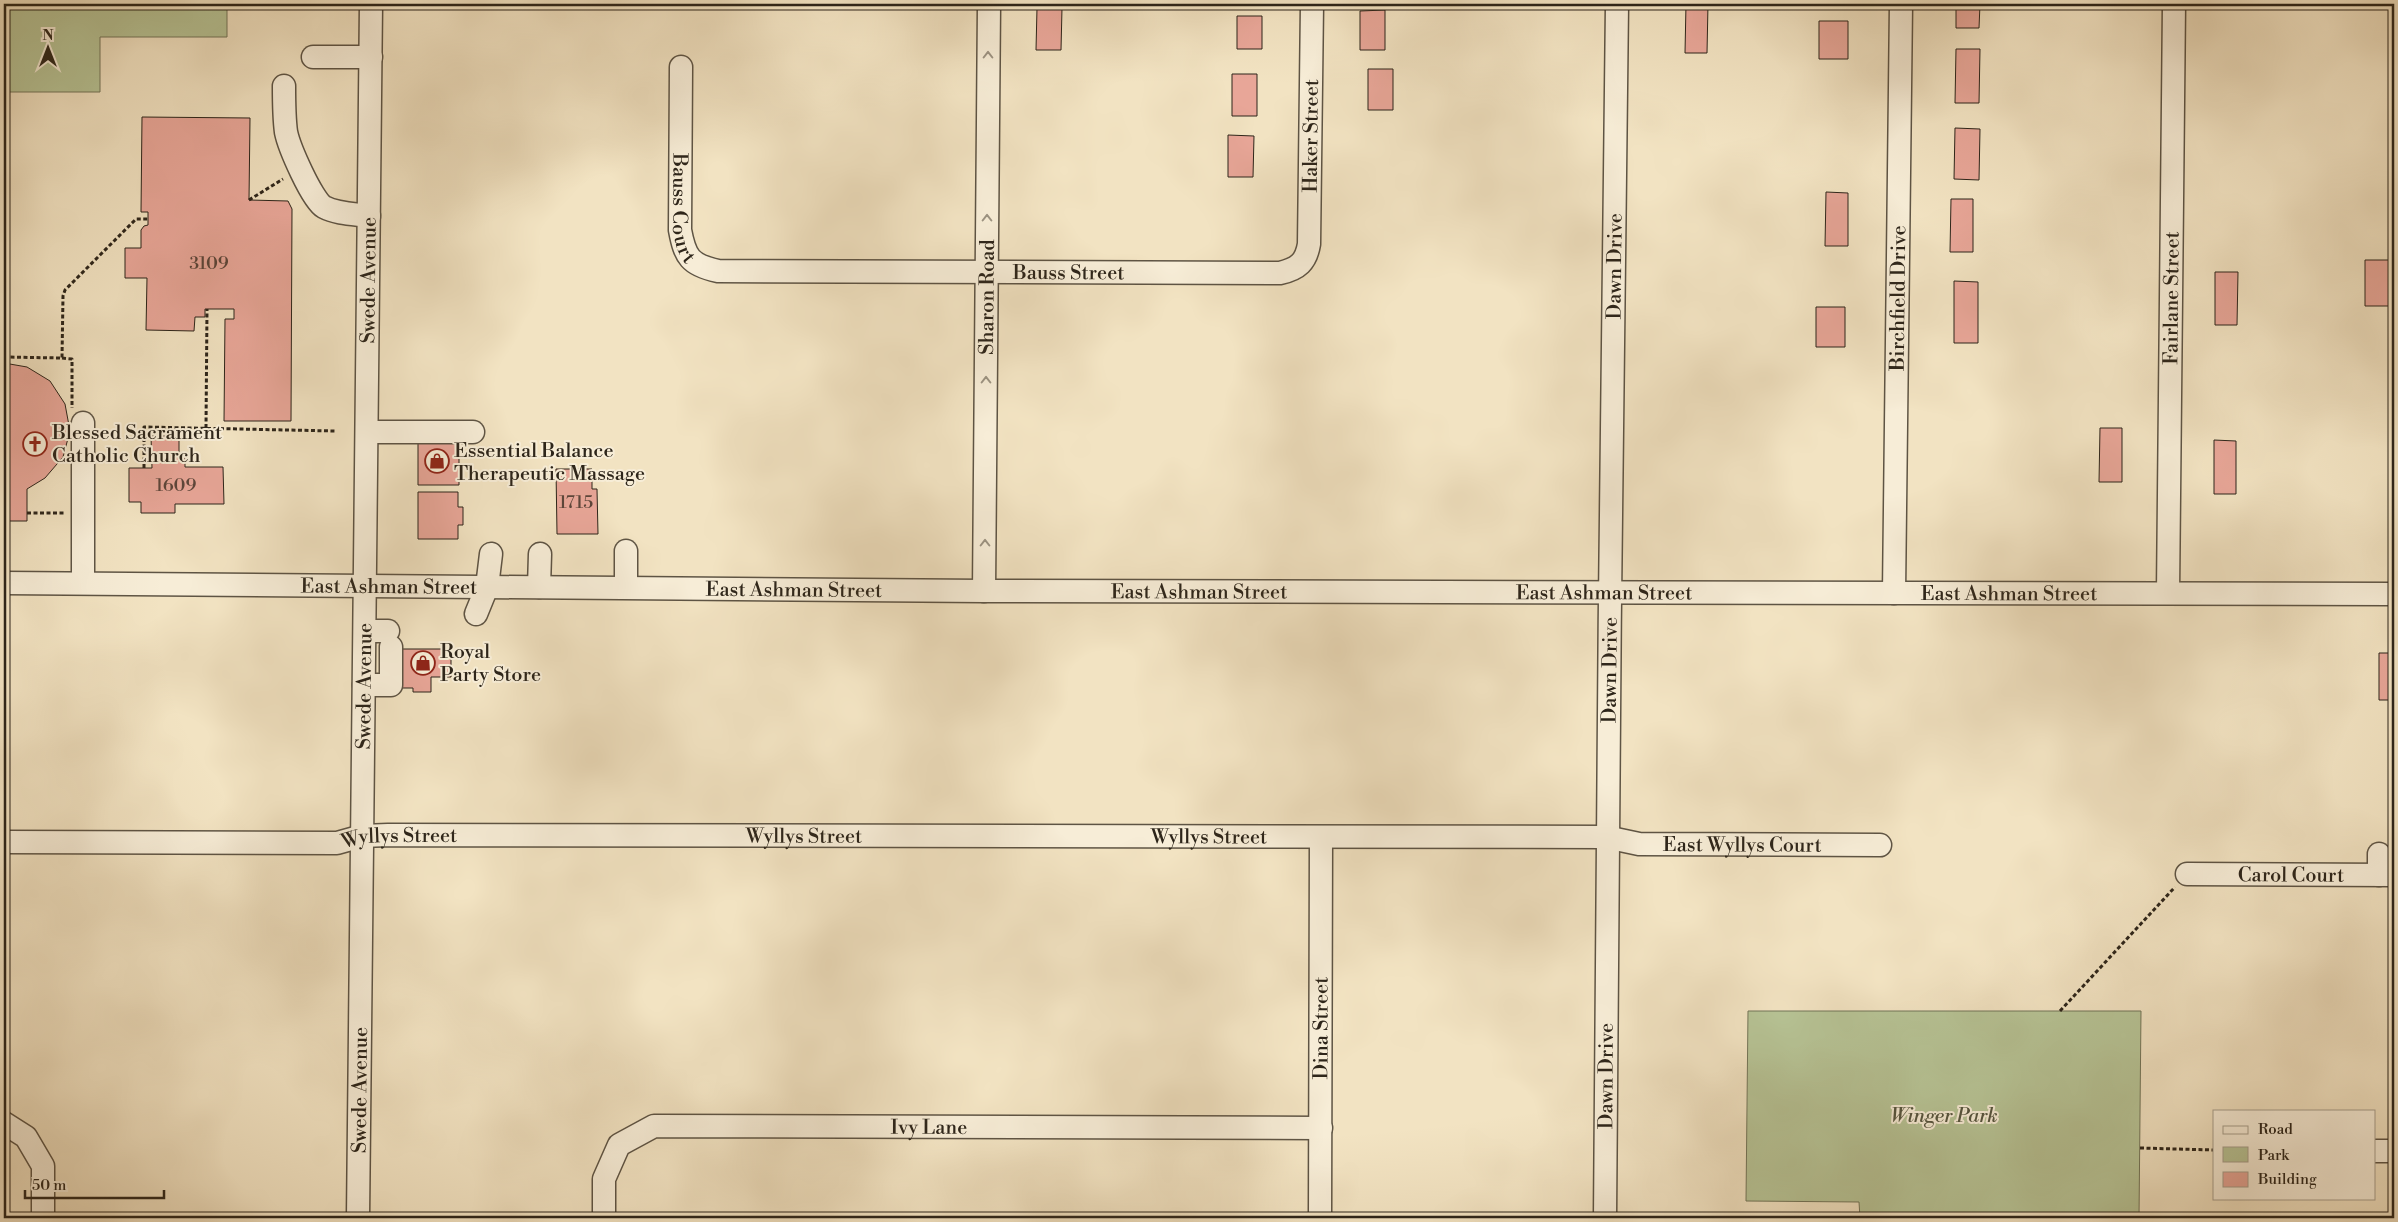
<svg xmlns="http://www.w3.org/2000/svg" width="2398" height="1222" viewBox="0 0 2398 1222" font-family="'Libre Bodoni',serif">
	<rect width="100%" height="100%" fill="#f2e3c2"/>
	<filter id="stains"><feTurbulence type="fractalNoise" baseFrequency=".004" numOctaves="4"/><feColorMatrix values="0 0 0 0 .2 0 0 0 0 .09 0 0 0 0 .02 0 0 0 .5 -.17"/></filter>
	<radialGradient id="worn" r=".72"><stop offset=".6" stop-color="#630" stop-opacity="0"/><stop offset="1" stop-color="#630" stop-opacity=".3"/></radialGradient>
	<path fill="#b7c496" stroke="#727458" d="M4,4H227V37H100V92H4Z
		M1748,1011H2141L2139,1218H1860L1859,1202L1746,1201Z"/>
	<path fill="#e8a698" stroke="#2d251a" d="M1686,4H1708L1707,53H1685Z
		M1956,4H1980L1979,28H1956Z
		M1037,8H1062L1061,50H1036Z
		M1385,10V50H1360V11Z
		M1237,16H1262V49H1237Z
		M1819,21H1848V59H1819Z
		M1956,49H1980L1979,103H1955Z
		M1368,69H1393V110H1368Z
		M1232,74H1257V116H1232Z
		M142,117L250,118L249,200L288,201L292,209L291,421H224L225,319H234V309H205V317H195L194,331L146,330L147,278H125V248H141V230L144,226L148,225V212H141Z
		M1955,128L1980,129L1979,180L1954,179Z
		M1228,135L1254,136L1253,177H1228Z
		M1826,192L1848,193V246H1825Z
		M1951,199H1973V252H1950Z
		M2365,260H2391V306H2365Z
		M2215,272H2238L2237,325H2215Z
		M1954,281L1978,282V343H1954Z
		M1816,307H1845V347H1816Z
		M4,363L27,367L50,381L65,404L70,431L63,457L45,478L27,489V521H4Z
		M2100,428H2122V482H2099Z
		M151,436H179V455H185V467H223L224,504H175V513H141V502H129V468H152Z
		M418,438H459V485H418Z
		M2214,440L2236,441V494H2214Z
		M556,469H592V489H597L598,534H557Z
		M418,492H458V507H463V525H458V539H418Z
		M395,649H451V677H431V692H413V688H395Z
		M2379,653H2394V700H2379Z"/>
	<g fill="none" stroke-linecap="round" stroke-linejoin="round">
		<g stroke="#5e5444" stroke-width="25">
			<g id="minor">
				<path d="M313,57H371"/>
				<path id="s1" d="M681,67L680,230C685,257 690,265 718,271L1280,273C1298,269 1306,262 1309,244L1312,4"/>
				<path d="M284,86C284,101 284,117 286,132C289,147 312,200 324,207C337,214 356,214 369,216"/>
				<path d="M83,423V583"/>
				<path d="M367,432H473"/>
				<path id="s2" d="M4,583L984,591L2394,594"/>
				<path d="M539,587L540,554"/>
				<path d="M626,587V551"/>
				<path id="s3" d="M984,591L989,4"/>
				<path id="s4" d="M1894,593L1901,4"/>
				<path id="s5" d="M2168,593L2174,4"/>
				<path d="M476,614L487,587L491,554"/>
				<path d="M365,631H388"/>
				<path d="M364,685H391V647"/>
				<path id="s6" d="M4,842L337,843L362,836L388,835L1606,837L1639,844L1880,845"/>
				<path id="s7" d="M2187,874L2394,875"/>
				<path d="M2379,875V854"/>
				<path d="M4,1123L26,1137L43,1166V1218"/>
				<path d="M2374,1151H2394"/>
				<path id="s8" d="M358,1218L371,4"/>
				<path id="s9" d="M604,1218V1179L619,1145L654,1126L1321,1128"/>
				<path id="s10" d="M1320,1218L1321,838"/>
				<path id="s11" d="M1605,1218C1606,813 1613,409 1617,4"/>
			</g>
		</g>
		<path stroke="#2d251a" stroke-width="3" stroke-dasharray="4 2.5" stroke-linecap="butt" d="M249,200L283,179
			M4,357L62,358L63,296L65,290L136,219H148
			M62,358L72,359V408
			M206,428L207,309
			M144,468V427L335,431
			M27,513H64
			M2060,1011L2175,887
			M2140,1148L2214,1150"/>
		<use href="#minor" stroke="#f7edd7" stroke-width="22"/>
	</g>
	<defs><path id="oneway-chevron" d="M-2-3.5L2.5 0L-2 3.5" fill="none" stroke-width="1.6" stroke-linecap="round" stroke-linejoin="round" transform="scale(1.25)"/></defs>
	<g stroke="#9c9382">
		<use href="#oneway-chevron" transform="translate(988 55) rotate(-90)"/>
		<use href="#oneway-chevron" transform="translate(987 218) rotate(-90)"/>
		<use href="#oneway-chevron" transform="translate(986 380) rotate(-90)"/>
		<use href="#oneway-chevron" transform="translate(985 543) rotate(-90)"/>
	</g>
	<defs>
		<g id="church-ring" transform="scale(1.25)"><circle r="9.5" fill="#f7edd7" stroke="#8f2418" stroke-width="1.5"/><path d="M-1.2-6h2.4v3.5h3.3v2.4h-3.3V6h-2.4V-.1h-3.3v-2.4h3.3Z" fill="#8f2418"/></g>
		<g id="shop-ring" transform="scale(1.25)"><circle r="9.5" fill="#f7edd7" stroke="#8f2418" stroke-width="1.5"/><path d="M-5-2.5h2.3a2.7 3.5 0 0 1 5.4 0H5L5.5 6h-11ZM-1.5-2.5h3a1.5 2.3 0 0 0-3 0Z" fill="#8f2418"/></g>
	</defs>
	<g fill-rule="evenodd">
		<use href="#church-ring" x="35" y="444"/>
		<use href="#shop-ring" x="437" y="461"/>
		<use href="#shop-ring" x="423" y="663"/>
	</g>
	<g text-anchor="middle" stroke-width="4" stroke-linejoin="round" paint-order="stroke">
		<g font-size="18" fill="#5c453a">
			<text x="209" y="269">3109</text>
			<text x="176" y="491">1609</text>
			<text x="576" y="508">1715</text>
		</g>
		<g font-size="20" fill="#2d251a" stroke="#f7edd7">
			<text dy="7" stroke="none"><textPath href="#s1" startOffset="939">Haker Street</textPath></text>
			<text dy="7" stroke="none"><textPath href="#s1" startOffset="141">Bauss Court</textPath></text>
			<text dy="7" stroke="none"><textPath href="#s11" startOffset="952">Dawn Drive</textPath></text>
			<text dy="7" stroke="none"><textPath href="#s1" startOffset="575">Bauss Street</textPath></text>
			<text dy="7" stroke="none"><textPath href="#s8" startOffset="938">Swede Avenue</textPath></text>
			<text dy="7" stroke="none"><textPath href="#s3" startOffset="294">Sharon Road</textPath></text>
			<text dy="7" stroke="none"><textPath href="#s4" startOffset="295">Birchfield Drive</textPath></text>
			<text dy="7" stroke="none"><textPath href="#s5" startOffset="295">Fairlane Street</textPath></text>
			<text dy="7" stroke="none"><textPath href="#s2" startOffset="385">East Ashman Street</textPath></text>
			<text dy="7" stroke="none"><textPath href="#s2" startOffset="790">East Ashman Street</textPath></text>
			<text dy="7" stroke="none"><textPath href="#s2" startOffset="1195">East Ashman Street</textPath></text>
			<text dy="7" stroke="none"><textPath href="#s2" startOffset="1600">East Ashman Street</textPath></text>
			<text dy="7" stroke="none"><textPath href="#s2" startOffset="2005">East Ashman Street</textPath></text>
			<text dy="7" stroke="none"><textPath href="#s11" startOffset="548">Dawn Drive</textPath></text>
			<text dy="7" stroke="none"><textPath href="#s8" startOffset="532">Swede Avenue</textPath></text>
			<text dy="7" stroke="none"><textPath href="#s6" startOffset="801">Wyllys Street</textPath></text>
			<text dy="7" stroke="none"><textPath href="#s6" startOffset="1206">Wyllys Street</textPath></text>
			<text dy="7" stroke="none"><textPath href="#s6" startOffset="396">Wyllys Street</textPath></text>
			<text dy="7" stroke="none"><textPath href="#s6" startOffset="1740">East Wyllys Court</textPath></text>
			<text dy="7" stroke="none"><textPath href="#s7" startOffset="104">Carol Court</textPath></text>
			<text dy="7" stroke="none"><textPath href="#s10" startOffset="190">Dina Street</textPath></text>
			<text dy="7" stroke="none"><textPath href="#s11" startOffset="142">Dawn Drive</textPath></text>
			<text dy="7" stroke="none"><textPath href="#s8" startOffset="128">Swede Avenue</textPath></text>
			<text dy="7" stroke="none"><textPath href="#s9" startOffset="391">Ivy Lane</textPath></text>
		</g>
		<g font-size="20" fill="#2d251a" stroke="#f7edd7" text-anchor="start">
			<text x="52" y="439">Blessed Sacrament<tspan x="52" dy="23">Catholic Church</tspan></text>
			<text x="454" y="457">Essential Balance<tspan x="454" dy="23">Therapeutic Massage</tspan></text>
			<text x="440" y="658">Royal<tspan x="440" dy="23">Party Store</tspan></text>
		</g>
		<g font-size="20" font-style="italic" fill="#56553f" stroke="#f7edd7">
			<text x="1944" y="1122">Winger Park</text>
		</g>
	</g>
	<rect width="2398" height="1222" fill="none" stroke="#f2e3c2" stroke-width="20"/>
	<rect x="5" y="5" width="2388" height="1212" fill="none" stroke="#2d251a" stroke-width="2.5"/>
	<rect x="10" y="10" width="2378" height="1202" fill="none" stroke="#2d251a"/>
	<rect x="2213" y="1110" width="162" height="90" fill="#f7edd7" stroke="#a69d8b"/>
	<rect x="2223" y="1126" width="25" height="8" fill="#f7edd7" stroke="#a69d8b"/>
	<text x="2258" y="1134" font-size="15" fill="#2d251a">Road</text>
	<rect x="2223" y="1147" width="25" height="15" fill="#b7c496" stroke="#a69d8b"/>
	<text x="2258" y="1160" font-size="15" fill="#2d251a">Park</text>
	<rect x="2223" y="1172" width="25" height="15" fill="#e8a698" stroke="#a69d8b"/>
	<text x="2258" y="1184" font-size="15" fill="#2d251a">Building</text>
	<g transform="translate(48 48)" stroke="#f7edd7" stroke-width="4" paint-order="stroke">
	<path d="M0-4L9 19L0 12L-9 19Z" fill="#2d251a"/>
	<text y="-8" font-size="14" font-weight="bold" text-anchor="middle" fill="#2d251a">N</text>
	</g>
	<path d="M25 1190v8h139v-8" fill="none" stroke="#2d251a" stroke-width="2.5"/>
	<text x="32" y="1190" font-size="15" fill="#2d251a" stroke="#f7edd7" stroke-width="4" paint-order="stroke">50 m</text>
	<rect width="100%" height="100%" filter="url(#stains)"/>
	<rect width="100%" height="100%" fill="url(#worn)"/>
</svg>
